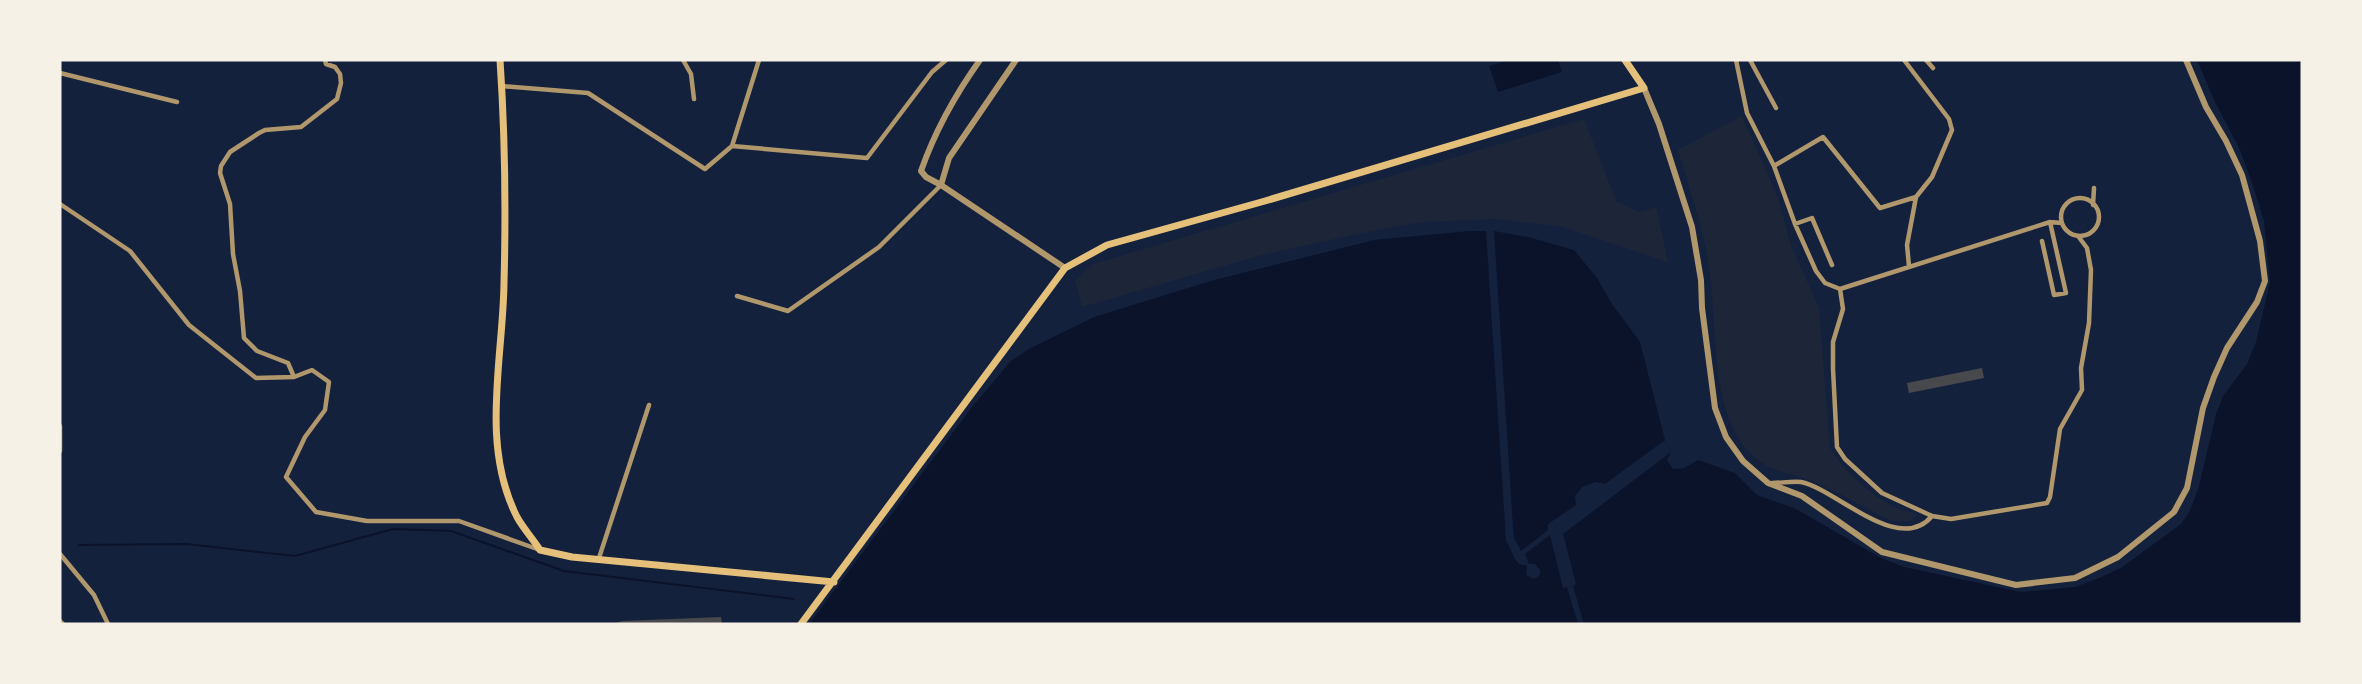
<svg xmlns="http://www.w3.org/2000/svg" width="2362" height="684" viewBox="0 0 2362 684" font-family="Roboto,sans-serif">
	<rect width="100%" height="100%" fill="#14213d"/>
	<path fill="#1d2539" d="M1742,116L1778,198L1791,245L1819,308L1830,448C1845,473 1869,493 1894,507C1901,511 1910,510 1917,515C1903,532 1874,512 1859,504C1839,494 1819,482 1797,476C1779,470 1772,471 1756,458C1708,419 1718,325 1709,268C1704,230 1689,187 1678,150Z
		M1584,119L1616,201L1639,212L1656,207L1668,262L1560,226L1493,219L1422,222L1376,230L1258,256L1082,307L1075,281L1093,264Z"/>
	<path fill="#0b132b" d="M1508,60H1558L1562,72L1498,92L1489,66Z
		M2197,60H2302V624H809L972,407L1011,361L1029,349L1094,317L1110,312L1214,280L1374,240L1469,231H1494L1528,237L1574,250L1597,278L1612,304L1640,342L1665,440L1671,452L1667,460L1673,469L1684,468L1698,460L1735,473L1757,495L1796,509L1881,558L1904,567L2021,592L2075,587L2099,578L2121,568L2181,524L2190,511L2199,486L2216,414L2223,396L2247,364L2256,342L2270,282L2264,221L2252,183L2240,150L2214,100Z"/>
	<path fill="#14213d" d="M1486,231H1494L1513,528L1514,538L1521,551L1548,530V524L1576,505L1575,496L1582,487L1595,482L1605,484L1665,440L1671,452L1563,534L1576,584L1573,586L1584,624H1578L1567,587L1563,588L1550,535L1525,554L1529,564H1535L1540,570V575L1534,579L1526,575L1527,566L1519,564L1515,559L1506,540Z"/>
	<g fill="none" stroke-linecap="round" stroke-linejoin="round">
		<path stroke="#0b132b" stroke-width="2" d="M79,545L187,544L295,556L393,529L451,531L564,571L794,599"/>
	</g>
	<path fill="#48494c" d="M1982,368L1984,378L1909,393L1907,383Z
		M721,617L722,624H613L622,621Z"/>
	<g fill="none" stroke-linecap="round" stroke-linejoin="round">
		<path stroke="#b1986c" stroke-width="4.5" d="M683,60L691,74L694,99
			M1736,60L1747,113L1774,166L1795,224L1816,271L1825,283L1840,289
			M1750,60L1776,108
			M1904,60L1949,119L1952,130L1932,177L1916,197L1907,245L1909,266
			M1926,60L1933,68
			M60,73L177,102
			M501,86L588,93L705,169L732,146L867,158L932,72L946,60
			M732,146L759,60
			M1774,166L1823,137L1880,208L1916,197
			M2061 217a19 19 0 1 1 38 0a19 19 0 1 1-38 0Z
			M60,204L130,251L189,325L256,378L294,377L312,370L329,382L325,410L305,437L286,477L316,512L367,521H459L540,550
			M2093,205L2094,188
			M2062,223L2050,222L1840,289L1843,309L1833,342V369L1837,447L1845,459L1882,493L1932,516L1951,519L2047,503L2050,497L2060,429L2082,390L2081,368L2089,323L2091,270L2087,248L2078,236
			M1795,224L1812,218L1832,265
			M2042,241L2054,295L2066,293L2050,222
			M737,296L788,311L879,247L941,185
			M294,377L288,363L257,351L244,338L240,291L233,254L230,204L220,173L221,166L230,152L259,133L265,130L301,127L337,99L341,83L340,74L335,67L326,64L325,60
			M60,426V451
			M1772,483C1781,483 1792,481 1801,482C1836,489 1899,556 1932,516
			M60,554L94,595L108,624
			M599,558L649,405"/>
		<path stroke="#b1986c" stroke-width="6" d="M1016,60L949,158L941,185L1065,268
			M1644,88L1659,124L1692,227L1701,280L1702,308L1715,408L1726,437L1743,461L1768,483L1802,496L1882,552L2016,585L2075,578L2118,557L2174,512L2187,488L2203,408L2214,377L2227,348L2257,302L2265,281L2260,241L2242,175L2226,141L2206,107L2186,60
			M941,185L926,177L921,171C935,131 955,95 980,60
			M60,622L62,624"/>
		<path stroke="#e5c07b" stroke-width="7" d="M500,60C505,134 506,208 504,283C503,360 480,444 517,517C523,528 533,539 540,550L572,557L834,582
			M801,624L1065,268L1107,245L1265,201L1644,88L1625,60"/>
	</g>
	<rect width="2362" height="684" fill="none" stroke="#f6f1e7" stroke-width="123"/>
</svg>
